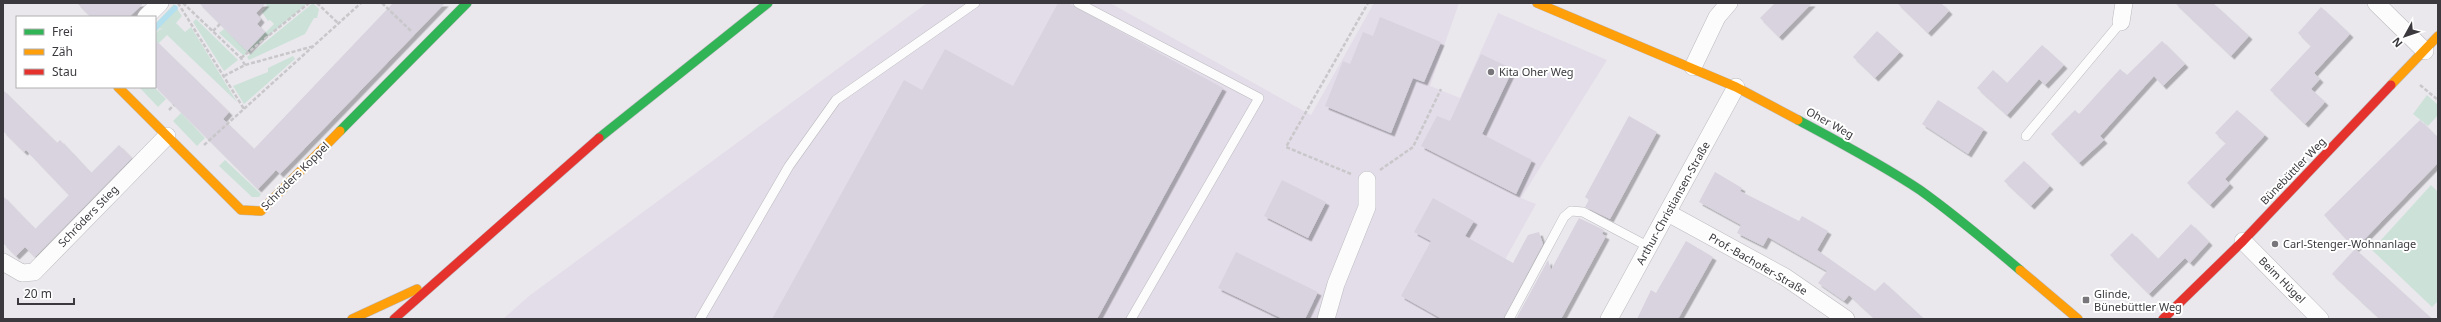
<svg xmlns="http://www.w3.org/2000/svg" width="2441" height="322" viewBox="0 0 2441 322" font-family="'Noto Sans',sans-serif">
	<defs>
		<filter id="shadow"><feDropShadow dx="3.5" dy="3.5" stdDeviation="0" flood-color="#0004"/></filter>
	</defs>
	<rect width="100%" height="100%" fill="#eae8ed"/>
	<path fill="#e3dde9" d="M927,3H1110L1311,115L1374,3H1459L1430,86L1460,98L1498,13L1607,60L1521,198L1536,204L1472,319H503L529,296Z"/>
	<path fill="#cce1d8" d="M265,3H308L244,56L219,33L224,29L247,51L274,24L270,20L268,21L262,12L267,6Z
		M313,3L319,9L317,18H314L305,34L249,60L247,57Z
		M174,4L182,16L176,23L185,32L191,27L237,102L167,35L155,47V34L160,29L163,30L160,28L155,33V24Z
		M196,19L238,60L224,71L193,22Z
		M293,56L295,59L244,104L233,86L268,72V68Z
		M139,87H154L166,99L158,107Z
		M2427,95L2438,105V115L2428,126L2413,114Z
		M181,113L205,138L197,146L173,121Z
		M225,160L261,194L259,197H252L219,166Z
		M2431,185L2438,192V301L2432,307L2372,250Z"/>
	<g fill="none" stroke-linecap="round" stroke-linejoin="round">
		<path stroke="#b3dfee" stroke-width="5.5" d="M155,28L175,8"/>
	</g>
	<path fill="#d8d3df" filter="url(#shadow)" d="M77,3H144L129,17H91Z
		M199,3H266L256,13L261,19L257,24L265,32L247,51Z
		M393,3H445L280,174L276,170L258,189L155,86V40L229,112L223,119L254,149Z
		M1058,3H1068L1223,88L1097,319H772L904,80L922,90L945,49L1013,86Z
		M1775,3H1812L1779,37L1760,18Z
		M1897,3H1941L1949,11L1928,33Z
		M2175,3H2213L2249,36L2231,56Z
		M2321,7L2350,34L2314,73L2320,79L2311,89L2325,102L2305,124L2270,90L2311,46L2298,33Z
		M1380,17L1441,42L1424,82L1413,78L1391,133L1325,106L1343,61L1350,64L1363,32L1373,36Z
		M1877,31L1900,52L1875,78L1853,57Z
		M2162,41L2185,64L2163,86L2154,76L2100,136L2104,140L2079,163L2051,134L2075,110L2079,114L2120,69L2127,75Z
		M2042,45L2064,65L2045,85L2039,79L2007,115L1977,88L1993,70L2007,83Z
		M1481,54L1513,69L1482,134L1532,160L1516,194L1421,146L1437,116L1450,121Z
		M3,90L57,143L60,140L91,173L119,145L132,158L35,257L25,247L16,256L3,243V196L35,229L69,195L26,150L24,152L3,131Z
		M1938,100L1984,129L1968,154L1922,124Z
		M2237,110L2265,135L2225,179L2230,184L2210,205L2187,183L2226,143L2215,133Z
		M1629,116L1657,132L1610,219L1585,207L1589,200L1585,197Z
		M2420,120L2438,138V163L2355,249L2324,215Z
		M2024,161L2050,186L2031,206L2004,181Z
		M1715,172L1742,188L1740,191L1799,221L1802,216L1828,231L1817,250L1875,291L1884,282L1924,319H1875L1849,295L1844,301L1818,283L1827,271L1768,237L1763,246L1737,233L1741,225L1699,202Z
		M1282,180L1326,202L1308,238L1264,216Z
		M1433,198L1474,221L1465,236L1513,263L1528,235L1539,232L1543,244L1503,319H1442L1401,296L1431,241L1414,232Z
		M1579,218L1604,230L1602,234L1606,236L1561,319H1516L1548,260L1551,270Z
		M2191,224L2209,242L2190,263L2185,258L2149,294L2110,255L2132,233L2158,259Z
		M1686,241L1713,257L1678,319H1637L1651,290L1656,293Z
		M2355,249L2432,319H2380L2332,274Z
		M1236,252L1318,292L1305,319H1283L1218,288Z"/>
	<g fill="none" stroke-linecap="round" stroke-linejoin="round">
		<g stroke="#bcbabf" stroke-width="10">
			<path id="lane" d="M1078,3L1259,98L1131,319
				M2026,136L2121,22
				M700,319L789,166L836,100L975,3
				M1509,319L1564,217L1571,211L1583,212L1649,247"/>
		</g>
		<g stroke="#bcbabf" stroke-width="18">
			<path id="street" d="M2376,3L2425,51
				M146,17L160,3
				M2121,22L2124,3
				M1693,67L1717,17L1729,3
				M1668,213L1785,277L1846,319
				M2243,241L2320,319
				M3,262L22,273L34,272L167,136
				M1326,319L1336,284L1367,207V180
				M1609,319L1736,87"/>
		</g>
		<g stroke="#bcbabf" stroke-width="10">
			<path id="fast" d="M1798,120C1839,142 1881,164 1920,190C1955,215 1987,242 2020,270
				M340,131L467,3
				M599,138L768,3"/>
		</g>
		<g stroke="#bcbabf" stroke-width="10">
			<path id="slow" d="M1537,3L1736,87L1798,120
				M2391,85L2438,36
				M118,87L241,210L261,211L340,131
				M2020,270L2078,319
				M352,319L417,289"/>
		</g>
		<g stroke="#bcbabf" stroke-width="10">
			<path id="jam" d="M394,319L599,138
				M2163,319L2243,241L2391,85"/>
		</g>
		<path stroke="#c9c7ca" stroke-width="2.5" stroke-dasharray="4 2" stroke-linecap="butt" d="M178,3L244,109
			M183,3L241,58L245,65
			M317,3L339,24
			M382,3L412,32
			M213,31L220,24
			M241,58L309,3
			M224,76L245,65L314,46
			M2420,85L2438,100
			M169,110L174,105
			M204,145L361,3
			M1380,170L1413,147L1441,89
			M1351,174L1286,147L1368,3"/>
		<use href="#lane" stroke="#fcfcfc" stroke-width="9"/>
		<use href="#street" stroke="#fcfcfc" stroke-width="17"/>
		<use href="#fast" stroke="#30b455" stroke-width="9"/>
		<use href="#slow" stroke="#ff9f0a" stroke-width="9"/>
		<use href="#jam" stroke="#e5322d" stroke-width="9"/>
	</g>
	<g fill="#78767b" stroke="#fff" stroke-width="1.5">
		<circle cx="1491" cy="72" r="4"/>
		<circle cx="2275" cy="244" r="4"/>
		<rect x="2082" y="296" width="8" height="8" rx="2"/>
	</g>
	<g text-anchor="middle" stroke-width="4" stroke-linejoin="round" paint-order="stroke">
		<g font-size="11" fill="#3b393e" stroke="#fff" text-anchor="start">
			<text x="1499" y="76">Kita Oher Weg</text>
			<text x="2283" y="248">Carl-Stenger-Wohnanlage</text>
			<text x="2094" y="298">Glinde,<tspan x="2094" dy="13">Bünebüttler Weg</tspan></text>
		</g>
		<g font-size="11" fill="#3b393e" stroke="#fff">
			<text transform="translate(1830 123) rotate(29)" y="4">Oher Weg</text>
			<text transform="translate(2293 171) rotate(-46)" y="4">Bünebüttler Weg</text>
			<text transform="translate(295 176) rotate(-45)" y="4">Schröders Koppel</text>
			<text transform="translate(1673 203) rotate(-61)" y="4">Arthur-Christiansen-Straße</text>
			<text transform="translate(88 216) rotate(-46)" y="4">Schröders Stieg</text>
			<text transform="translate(1758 264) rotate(30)" y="4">Prof.-Bachofer-Straße</text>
			<text transform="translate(2282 280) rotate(45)" y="4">Beim Hügel</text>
		</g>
	</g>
	<rect width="2441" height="322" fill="none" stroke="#3b393e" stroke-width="8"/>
	<rect x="16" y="16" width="140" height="72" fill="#ffffff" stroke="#b1b0b2"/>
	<rect x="24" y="29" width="20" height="6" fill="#30b455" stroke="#b1b0b2"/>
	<text x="52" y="36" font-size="12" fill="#3b393e">Frei</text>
	<rect x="24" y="49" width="20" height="6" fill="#ff9f0a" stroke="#b1b0b2"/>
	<text x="52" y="56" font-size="12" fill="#3b393e">Zäh</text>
	<rect x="24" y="69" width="20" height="6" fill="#e5322d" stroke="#b1b0b2"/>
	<text x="52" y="76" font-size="12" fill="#3b393e">Stau</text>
	<g transform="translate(2405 36) rotate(230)" stroke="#ffffff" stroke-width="3" paint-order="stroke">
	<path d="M0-3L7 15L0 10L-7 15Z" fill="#3b393e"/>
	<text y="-6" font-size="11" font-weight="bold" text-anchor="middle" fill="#3b393e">N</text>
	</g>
	<path d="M18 298v6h56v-6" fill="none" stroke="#3b393e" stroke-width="2"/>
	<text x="24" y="298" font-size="12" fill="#3b393e" stroke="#ffffff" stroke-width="3" paint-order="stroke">20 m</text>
</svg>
